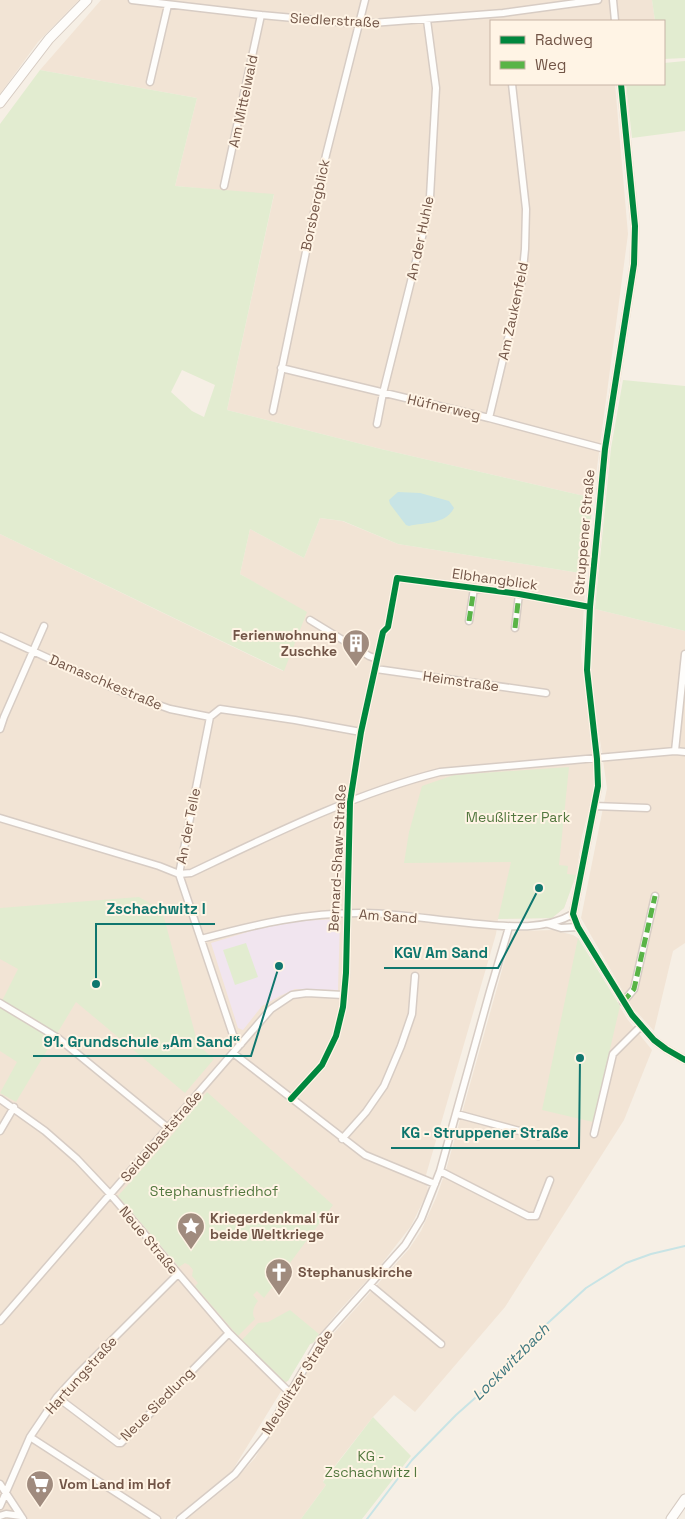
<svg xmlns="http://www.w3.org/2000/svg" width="685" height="1519" viewBox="0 0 685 1519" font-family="'Space Grotesk',sans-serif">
	<rect width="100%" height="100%" fill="#f6efe5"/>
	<path fill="#f2e4d5" d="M0,0H79L38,42L0,94Z
		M101,0H652L655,21H491V84H615L628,234L593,498L381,449L227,410L274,195L175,186L197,98L40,70Z
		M320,518L342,521L398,544L586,574L581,655L594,771L593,794L582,836L576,875L564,908L552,918L498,919L496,934L426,1175L428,1191L411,1226L380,1266L337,1313L313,1343L310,1344L232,1471L173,1519H0V534L283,671L306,613L240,574L250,529L304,558Z
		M595,609L685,631V943L673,951L654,1031L632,1007L581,918L607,788L591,678Z
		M553,930L573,935L578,938L628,1020L652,1050L624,1120L505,1307L415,1412L394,1395L373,1417L323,1481L326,1485L301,1519H187L234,1481L255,1458L306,1371L333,1334L409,1249L421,1231L436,1198L446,1170L511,938L514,934L520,931Z"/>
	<path fill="#f1e5ef" d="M340,919L338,990L295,989L280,996L262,1006L243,1030L238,1028L211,943L258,929L299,921Z"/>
	<path fill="#e2ecd0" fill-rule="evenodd" d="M652,0H685V58L664,59V21H655Z
		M685,61V131L632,138L626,84H664V63Z
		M40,70L197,98L175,186L274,194L227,410L381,449L593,498L586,574L398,544L343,521L320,518L304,558L250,529L240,574L307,612L284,671L0,534V124ZM182,370L215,385L204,417L192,411L171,392Z
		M623,380L685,386V631L595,609L611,448Z
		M569,767L559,865L568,866L567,874L576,875L564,908L552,918L498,919L511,862L404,863L409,832L422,786L454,775Z
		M139,897L162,910L198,1045L214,1059L185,1093L76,1002L16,1102L0,1093L17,1062L0,1051V1005L18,969L0,959V908Z
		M578,938L620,1006L593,1122L542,1110Z
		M246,943L258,977L235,985L223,950Z
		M207,1092L333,1205L264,1298L257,1291L253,1295L258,1301C254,1306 251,1313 255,1319L238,1336L195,1286L198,1283L192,1276L193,1270L189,1265L185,1263L179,1267L118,1196L172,1135Z
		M290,1310L319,1334L313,1343L310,1344L288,1381L285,1382L242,1340L258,1323L268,1322Z
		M373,1417L411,1456L362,1519H301L326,1485L323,1482Z"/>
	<path fill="#c8e4e5" d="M398,492L420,493L449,501L454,508C445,525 425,522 409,526L406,525L390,504L389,500Z"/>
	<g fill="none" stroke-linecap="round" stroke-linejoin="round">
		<path stroke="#c8e4e5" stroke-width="2" d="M367,1519L412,1460L456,1415L502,1374L537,1333L586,1288L626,1263L651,1254L685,1246"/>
		<g stroke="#d7ccc4" stroke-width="9">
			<path id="street" d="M132,0L261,15L359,24L503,13L598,0
				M613,0L615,21
				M150,82L168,5
				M621,84L635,226L634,264L605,449L590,607L587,670L597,759L598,786L573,914L578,927L632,1015L654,1040L666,1049L685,1060
				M224,186L261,15
				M281,368L489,418L605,449
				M273,411L326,155L365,0
				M489,418L522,280L525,249L526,209L512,84
				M377,424L383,393L425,225L430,197L436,88L427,20
				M310,620L369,656L377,659
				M469,621L474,588
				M515,628L519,594
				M0,636L122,692L170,709L210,717L220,709L295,720L361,732
				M376,669L546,693
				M210,717L179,874L233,1035L241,1044
				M0,729L4,717L44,626
				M675,751L685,654
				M594,806L647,808
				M0,818L159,866L179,874L191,873C271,835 353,794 440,772L675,751L685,752
				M548,924L561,928L578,927
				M201,939C257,924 307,912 366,913C400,914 435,920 469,923C503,926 542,932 573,914
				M623,1002L634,989L655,896
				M0,1003L58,1038L168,1128
				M233,1053L365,1155L435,1184
				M0,1099L45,1131L77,1159L111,1195L229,1333L289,1392
				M291,1099L322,1065L336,1036L343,1007L346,973L350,802L361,732L383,632L388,627L397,578L519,594L590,607
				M457,1114L538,1136
				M0,1131L14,1107
				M594,1134L613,1054L641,1026
				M342,1139L366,1112L384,1086L401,1046L412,1014L415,976
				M440,1171L528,1216H536L550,1180
				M370,1285L441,1344
				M0,1321L271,1009L292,995L307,993L343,995
				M57,1397L118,1443H121L229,1333
				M30,1437L157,1519
				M0,1484L23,1519
				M0,1506L30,1437L57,1397L79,1373L178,1274
				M0,1516L6,1514L21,1516
				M180,1519L235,1474L265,1436L322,1338L405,1245L421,1219L440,1171L490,991L509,927"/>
		</g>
		<g stroke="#d6cbc2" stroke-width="11">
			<path id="secondary" d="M0,103L49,39L87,0
				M671,1519L685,1499"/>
		</g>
		<use href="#street" stroke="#fefdfb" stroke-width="6"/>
		<use href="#secondary" stroke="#fefdfb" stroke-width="9"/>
		<path stroke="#59b447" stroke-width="5" stroke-dasharray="10 5" stroke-linecap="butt" d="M469,621L474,588
			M515,628L519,594
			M623,1002L634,989L655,896"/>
		<g stroke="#fff4e5" stroke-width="9">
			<path id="cycleway" d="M621,84L635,226L634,264L605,449L590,607L587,670L597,759L598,786L573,914L578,927L632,1015L654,1040L666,1049L685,1060
				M291,1099L322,1065L336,1036L343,1007L346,973L350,802L361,732L383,632L388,627L397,578L519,594L590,607"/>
		</g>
		<use href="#cycleway" stroke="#00873e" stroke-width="6"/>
	</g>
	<defs>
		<g id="building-pin" transform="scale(1.4375)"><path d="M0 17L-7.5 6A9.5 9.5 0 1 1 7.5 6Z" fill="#a08b7e" stroke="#fff4e5"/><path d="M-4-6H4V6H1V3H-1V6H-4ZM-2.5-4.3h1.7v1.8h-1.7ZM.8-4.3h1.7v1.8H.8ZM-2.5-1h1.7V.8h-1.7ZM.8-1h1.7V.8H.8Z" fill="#fff"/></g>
		<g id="sight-pin" transform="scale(1.4375)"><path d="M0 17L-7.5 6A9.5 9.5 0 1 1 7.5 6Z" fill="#a08b7e" stroke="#fff4e5"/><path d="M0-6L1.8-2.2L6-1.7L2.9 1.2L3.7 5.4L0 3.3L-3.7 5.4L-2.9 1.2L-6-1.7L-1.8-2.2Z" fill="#fff"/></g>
		<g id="church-pin" transform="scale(1.4375)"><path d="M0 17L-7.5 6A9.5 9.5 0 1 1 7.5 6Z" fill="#a08b7e" stroke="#fff4e5"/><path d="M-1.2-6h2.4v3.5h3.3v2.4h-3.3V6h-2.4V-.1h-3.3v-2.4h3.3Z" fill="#fff"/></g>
		<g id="supermarket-pin" transform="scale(1.4375)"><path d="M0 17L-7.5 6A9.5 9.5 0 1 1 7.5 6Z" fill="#a08b7e" stroke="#fff4e5"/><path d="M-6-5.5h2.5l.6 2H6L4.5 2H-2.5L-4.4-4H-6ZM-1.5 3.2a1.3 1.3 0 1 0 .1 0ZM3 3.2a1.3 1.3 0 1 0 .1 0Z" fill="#fff"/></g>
	</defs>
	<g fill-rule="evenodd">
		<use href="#building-pin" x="356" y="643"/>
		<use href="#sight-pin" x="191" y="1226"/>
		<use href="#church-pin" x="279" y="1272"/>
		<use href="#supermarket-pin" x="40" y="1484"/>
	</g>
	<g text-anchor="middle" stroke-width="4" stroke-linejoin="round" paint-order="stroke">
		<g font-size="14" fill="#725547" stroke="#fff4e5">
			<text transform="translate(335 20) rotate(3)" y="5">Siedlerstraße</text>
			<text transform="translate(243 101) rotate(-78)" y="5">Am Mittelwald</text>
			<text transform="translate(315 205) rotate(-78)" y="5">Borsbergblick</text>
			<text transform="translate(420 238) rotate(-78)" y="5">An der Huhle</text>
			<text transform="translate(513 311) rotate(-78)" y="5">Am Zaukenfeld</text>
			<text transform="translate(444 407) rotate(13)" y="5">Hüfnerweg</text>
			<text transform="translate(584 532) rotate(-85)" y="5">Struppener Straße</text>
			<text transform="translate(495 579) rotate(8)" y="5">Elbhangblick</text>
			<text transform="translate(461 681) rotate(8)" y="5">Heimstraße</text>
			<text transform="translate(106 682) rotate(23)" y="5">Damaschkestraße</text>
			<text transform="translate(188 826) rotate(-79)" y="5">An der Telle</text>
			<text transform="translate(337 858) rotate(-87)" y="5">Bernard-Shaw-Straße</text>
			<text transform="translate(388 916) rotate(4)" y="5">Am Sand</text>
			<text transform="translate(161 1136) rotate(-49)" y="5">Seidelbaststraße</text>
			<text transform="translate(149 1240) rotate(50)" y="5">Neue Straße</text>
			<text transform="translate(81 1375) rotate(-48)" y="5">Hartungstraße</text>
			<text transform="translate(297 1382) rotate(-58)" y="5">Meußlitzer Straße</text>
			<text transform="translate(157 1404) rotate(-45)" y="5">Neue Siedlung</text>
		</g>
		<g font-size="14" font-weight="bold" fill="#725547" stroke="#fff4e5" text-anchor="start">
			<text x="337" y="640" text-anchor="end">Ferienwohnung<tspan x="337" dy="16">Zuschke</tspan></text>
			<text x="210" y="1223">Kriegerdenkmal für<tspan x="210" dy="16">beide Weltkriege</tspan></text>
			<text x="298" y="1277">Stephanuskirche</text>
			<text x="59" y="1489">Vom Land im Hof</text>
		</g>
		<g font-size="14" fill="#53783f" stroke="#fff4e5">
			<text x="518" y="822">Meußlitzer Park</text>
			<text x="214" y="1196">Stephanusfriedhof</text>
			<text x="371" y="1461">KG -<tspan x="371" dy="16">Zschachwitz I</tspan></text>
		</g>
		<g font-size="15" font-style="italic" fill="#3e777f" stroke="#fff4e5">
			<text transform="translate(511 1362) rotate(-45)" y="5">Lockwitzbach</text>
		</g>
	</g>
	<path fill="none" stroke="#0f766e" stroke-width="2" d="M96 984L96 924H215M539 888L498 968H384M279 966L251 1056H33M580 1058L579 1148H391"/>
	<g fill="#0f766e" stroke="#fff4e5" stroke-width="2">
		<circle cx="96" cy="984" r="5"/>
		<circle cx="539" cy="888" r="5"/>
		<circle cx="279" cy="966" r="5"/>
		<circle cx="580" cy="1058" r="5"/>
	</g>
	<g font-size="15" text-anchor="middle" font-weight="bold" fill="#0f766e" stroke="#fff4e5" stroke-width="4" stroke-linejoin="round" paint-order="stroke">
		<text x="156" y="914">Zschachwitz I</text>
		<text x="441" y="958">KGV Am Sand</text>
		<text x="142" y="1047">91. Grundschule „Am Sand“</text>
		<text x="485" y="1138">KG - Struppener Straße</text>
	</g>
	<rect x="490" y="20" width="175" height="65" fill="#fff4e5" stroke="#c7b4a6"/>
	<rect x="500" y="36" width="25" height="8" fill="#00873e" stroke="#c7b4a6"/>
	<text x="535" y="45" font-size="15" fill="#725547">Radweg</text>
	<rect x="500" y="61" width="25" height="8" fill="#59b447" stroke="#c7b4a6"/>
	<text x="535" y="70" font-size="15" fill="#725547">Weg</text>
</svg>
